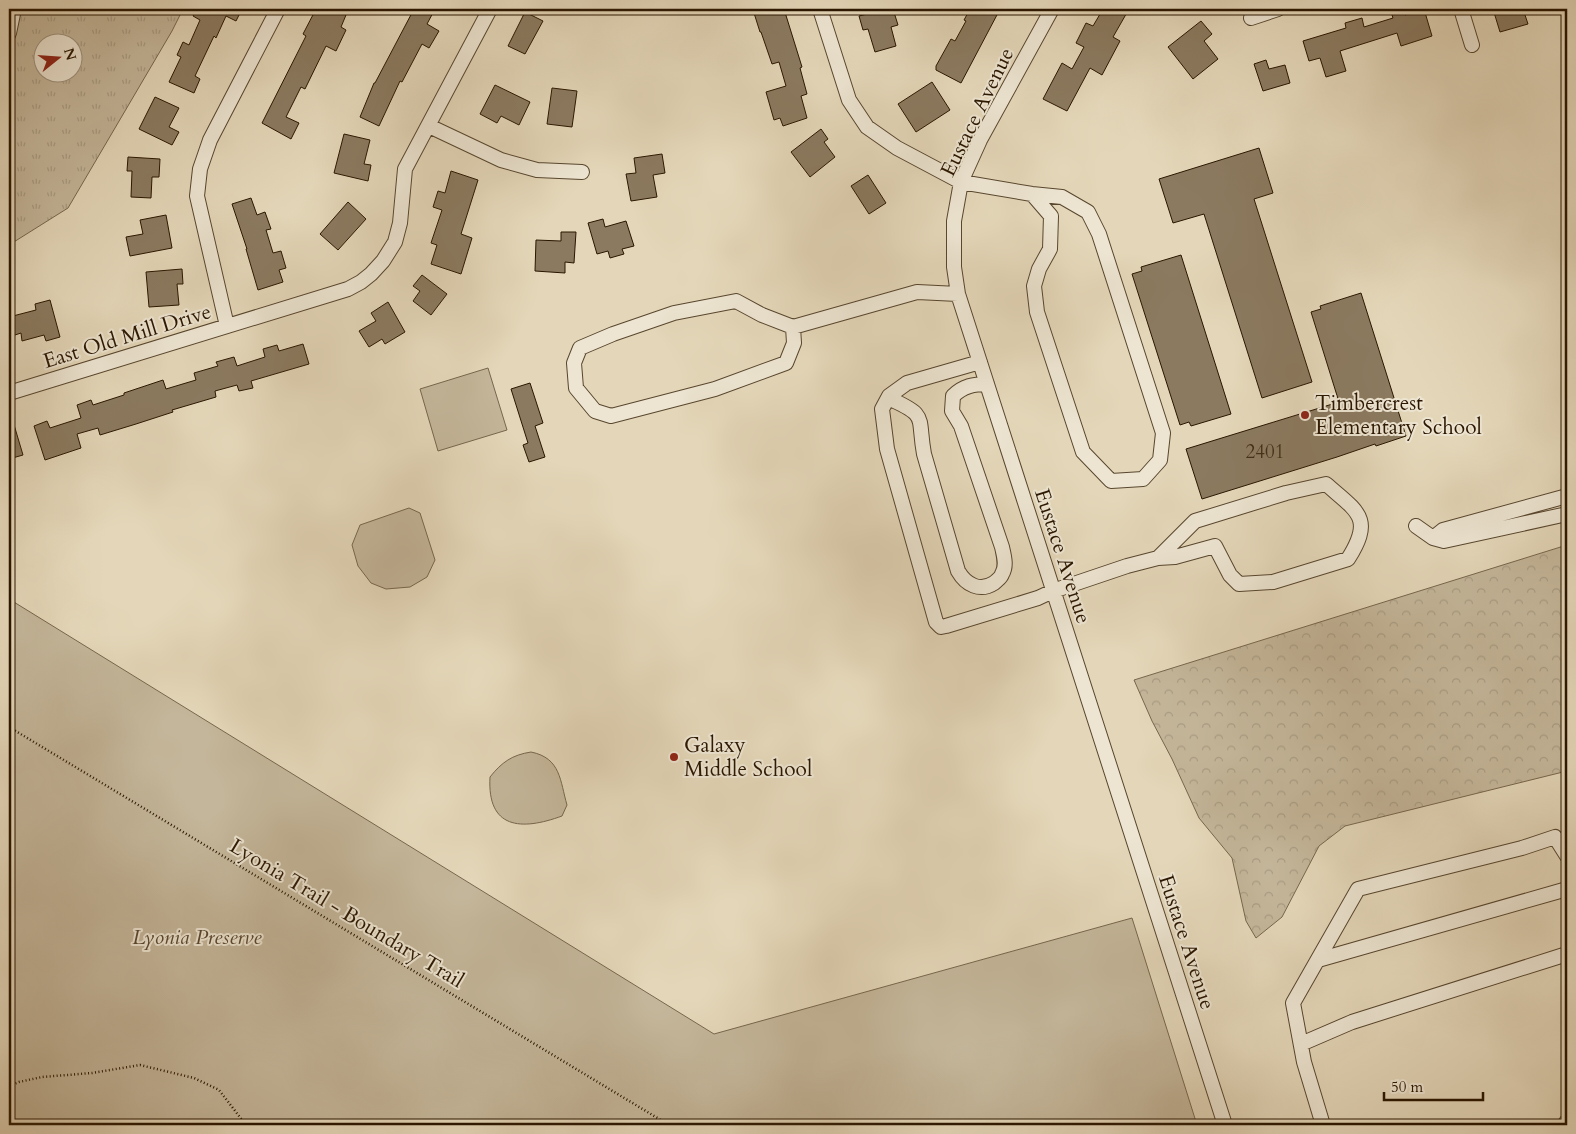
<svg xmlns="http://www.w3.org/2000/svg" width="1576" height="1134" viewBox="0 0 1576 1134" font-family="Cardo,serif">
	<defs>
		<pattern id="grass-tufts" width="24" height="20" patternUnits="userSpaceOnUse" patternTransform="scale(1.25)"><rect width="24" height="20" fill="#c4b69a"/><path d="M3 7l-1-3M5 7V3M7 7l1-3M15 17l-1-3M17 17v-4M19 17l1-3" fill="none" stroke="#a99c83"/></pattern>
		<pattern id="forest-crowns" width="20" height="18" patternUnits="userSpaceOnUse" patternTransform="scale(1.25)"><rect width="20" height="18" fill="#c4b69a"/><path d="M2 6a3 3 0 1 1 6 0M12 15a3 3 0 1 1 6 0" fill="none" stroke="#a99c83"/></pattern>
	</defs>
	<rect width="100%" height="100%" fill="#e4d7b9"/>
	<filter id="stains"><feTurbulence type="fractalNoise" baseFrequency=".004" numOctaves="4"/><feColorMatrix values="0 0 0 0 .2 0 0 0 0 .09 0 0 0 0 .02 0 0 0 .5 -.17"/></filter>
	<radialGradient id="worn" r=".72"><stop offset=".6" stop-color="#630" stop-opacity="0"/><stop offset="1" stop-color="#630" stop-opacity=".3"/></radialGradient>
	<path fill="url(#grass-tufts)" stroke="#77664d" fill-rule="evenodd" d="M9,9H183L172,31L68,208L9,245ZM42,42H72V72H42Z"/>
	<path fill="url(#forest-crowns)" stroke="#77664d" d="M1567,545V771L1345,826L1319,846L1282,917L1256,938L1246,921L1232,858L1199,818L1172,759L1152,721L1134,680Z"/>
	<path fill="#c4b69a" stroke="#77664d" d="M488,368L507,430L438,451L420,389Z
		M409,508L420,513L435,560L427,577L410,587L386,589L371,583L358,566L352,545L360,525Z
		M9,599L714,1034L1132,918L1197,1125H9Z
		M531,752C561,758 560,781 567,805L562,816C521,831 487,829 490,777C502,762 512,755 531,752Z"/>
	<path fill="#8b7a60" stroke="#2a1600" d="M197,9H242L236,21L226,16L216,38L214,36L195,76L200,79L194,93L169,82L181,57L177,55L183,42L189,45L200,20L193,16Z
		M316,9H333L346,15L341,27L346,30L336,51L326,46L305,89L301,87L286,117L299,123L291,139L262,123L306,36L303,34Z
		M414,9H435L427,24L439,31L429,48L422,44L402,82L400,81L379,126L360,117L374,83H375Z
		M759,9H784L802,67L800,68L807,94L801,96L807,118L783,126L780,118L774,120L766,92L786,86L779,62L772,64L761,32H760L754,13L759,11Z
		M887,9H893L898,25L891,27L896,46L875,52L868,29L863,30L859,16Z
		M970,9H989L998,13L961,83L936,70V66L951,39L955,41L966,21L964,20Z
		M1103,9H1129L1113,37L1120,41L1102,75L1090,68L1067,111L1043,99L1062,63L1072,69L1084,47L1076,43L1086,23L1093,26Z
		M1390,9H1403L1405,15L1424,9L1432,36L1401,46L1397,33L1340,51L1346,71L1326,77L1320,58L1309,61L1303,41L1346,28L1345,23L1362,18L1364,27L1393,18Z
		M1493,9H1523L1528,24L1500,32Z
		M525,12L543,21L525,54L508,46Z
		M1201,21L1212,34L1204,41L1218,59L1193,79L1168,47Z
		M1266,60L1269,69L1285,65L1290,83L1263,91L1254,64Z
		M932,82L950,110L916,132L898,104Z
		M495,85L530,102L519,125L501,116L497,123L480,114Z
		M552,88L577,91L572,127L547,124Z
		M155,97L179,108L169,127L179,132L172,145L139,129Z
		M821,129L828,139L824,142L835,157L810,177L791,152Z
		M344,134L370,140L364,164L371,165L368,181L334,173Z
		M1259,148L1273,193L1254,199L1312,382L1262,398L1204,214L1173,223L1159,179Z
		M662,154L665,173L653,175L657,197L631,201L626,174L636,173L634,158Z
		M128,157L160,159L159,177H152L151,198L131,197L132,171H127Z
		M451,171L478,180L461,234L472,238L461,274L431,264L437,245L431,243L442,210L433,207L438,191L445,193Z
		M868,175L886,203L869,214L851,186Z
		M251,198L257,215L265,212L271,229L266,230L273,253L281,251L286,268L279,270L283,282L258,290L246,249H247L232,204Z
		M348,202L366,219L338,250L320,234Z
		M166,215L172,248L130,256L126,237L143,234L140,220Z
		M603,219L605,227L626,221L634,246L622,249L624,254L610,258L608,251L597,254L588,223Z
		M561,232H576L574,263L565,262V273L535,271L536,240L561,241Z
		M1181,255L1231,414L1191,426L1189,422L1180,425L1132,274L1142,271L1141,267Z
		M182,269L183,284H177L179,305L149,307L146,272Z
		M422,275L447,294L431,315L413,301L420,291L413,286Z
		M1361,293L1406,436L1376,446L1375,444L1337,457L1202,499L1186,449L1339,402L1311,312L1321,309L1320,306Z
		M50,300L60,337L46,341L44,335L22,341L21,333L9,337V317L36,310L35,304Z
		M388,302L405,332L385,344L382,339L369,347L359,331L376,321L371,313Z
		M303,344L309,364L251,381L253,388L239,391L237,385L215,391L216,397L172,410L173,412L136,424L100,435L98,428L77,434L81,448L45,460L34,426L47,421L50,428L81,418L77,405L91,400L93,405L124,395V393L163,380L166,389L196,380L194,373L218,366L216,362L234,357L237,366L265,357L263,349L277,345L279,351Z
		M530,383L543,423L535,426L545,457L529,462L523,445L528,443L511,389Z
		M9,418H12L23,455L9,459Z"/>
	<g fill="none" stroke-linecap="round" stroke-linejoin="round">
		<g stroke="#58462e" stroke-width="16">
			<path id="minor" d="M820,9L849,100L867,127L897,148L961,182L1032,194L1062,197L1088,212L1099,234L1163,433L1160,460L1143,479L1111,481L1083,452L1037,312L1034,286L1039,269L1050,249L1051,216L1032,194
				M1052,9L980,140L961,182L954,221V267L958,294L1225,1125
				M1461,9L1472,45
				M1251,18L1278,9
				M9,33L14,9
				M429,126L501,160L537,170L582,172
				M227,326L197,196L200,169L210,140L278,9
				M793,327L794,343L786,363L715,389L611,416L595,411L576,388L574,363L580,348L613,334L674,313L736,301L762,315L793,327L917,292L958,294
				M980,362L907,383L889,396L882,409L887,449L936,622L941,627L946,626L1038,598L1053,591L1127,566L1158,558L1175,557L1215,546L1230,575L1239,584L1273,582L1348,559C1374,518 1358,512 1326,484L1286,493L1195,521L1158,558
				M9,393L348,289L361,282L371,274L383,261L395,242L400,223L405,169L490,9
				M888,398C929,416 917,416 924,454L958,571C966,585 980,592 994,583C997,580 1001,578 1002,574C1007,566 1004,556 1002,547L961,426L952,411L953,396C963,386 974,384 987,384
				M1416,526L1433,538L1444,541L1567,514
				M1433,538L1443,530L1567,496
				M1318,960L1567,889
				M1301,1044L1352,1022L1567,954
				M1323,1125L1304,1062L1293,1003L1358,889L1522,848L1555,837L1567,856
				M1564,1125L1567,1121"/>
		</g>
		<path stroke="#2a1600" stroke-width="2.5" stroke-dasharray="1 2.5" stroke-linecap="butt" d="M9,727L669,1125
			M9,1086L19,1082L42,1077L92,1073L140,1065L194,1078L219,1090L246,1125"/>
		<use href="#minor" stroke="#ede5d2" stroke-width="14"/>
	</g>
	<g fill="#8f2418" stroke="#ede5d2" stroke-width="2">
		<circle cx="1305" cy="415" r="5"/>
		<circle cx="674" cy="757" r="5"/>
	</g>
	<g text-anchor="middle" stroke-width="4" stroke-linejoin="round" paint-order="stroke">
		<g font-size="19" fill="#422f18">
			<text x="1265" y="458">2401</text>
		</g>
		<g font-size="21" fill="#2a1600" stroke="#ede5d2">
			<text transform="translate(977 112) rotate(-64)" y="7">Eustace Avenue</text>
			<text transform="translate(127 336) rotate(-17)" y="7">East Old Mill Drive</text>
			<text transform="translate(1063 556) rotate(72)" y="7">Eustace Avenue</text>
			<text transform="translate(347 913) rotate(31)" y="7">Lyonia Trail - Boundary Trail</text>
			<text transform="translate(1187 942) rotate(72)" y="7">Eustace Avenue</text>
		</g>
		<g font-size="21" fill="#2a1600" stroke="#ede5d2" text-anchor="start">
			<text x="1315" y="410">Timbercrest<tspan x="1315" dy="24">Elementary School</tspan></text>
			<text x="684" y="752">Galaxy<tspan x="684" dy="24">Middle School</tspan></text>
		</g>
		<g font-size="21" font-style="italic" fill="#58462e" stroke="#ede5d2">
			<text x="197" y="944">Lyonia Preserve</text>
		</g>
	</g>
	<rect width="1576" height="1134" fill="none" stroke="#e4d7b9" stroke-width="30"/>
	<rect x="10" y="10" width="1556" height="1114" fill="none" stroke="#2a1600" stroke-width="2.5"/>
	<rect x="15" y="15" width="1546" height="1104" fill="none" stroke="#2a1600"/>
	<g transform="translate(58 58) rotate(73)"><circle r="24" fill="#ede5d2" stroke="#9f927e"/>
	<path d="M0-4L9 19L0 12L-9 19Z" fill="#8f2418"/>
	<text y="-8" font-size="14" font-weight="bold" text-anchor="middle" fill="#2a1600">N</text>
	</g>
	<path d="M1384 1092v8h99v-8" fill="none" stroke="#2a1600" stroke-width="2.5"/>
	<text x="1391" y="1092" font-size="15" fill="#2a1600" stroke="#ede5d2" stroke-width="4" paint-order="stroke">50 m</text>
	<rect width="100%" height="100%" filter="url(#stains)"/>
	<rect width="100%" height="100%" fill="url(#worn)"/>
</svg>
